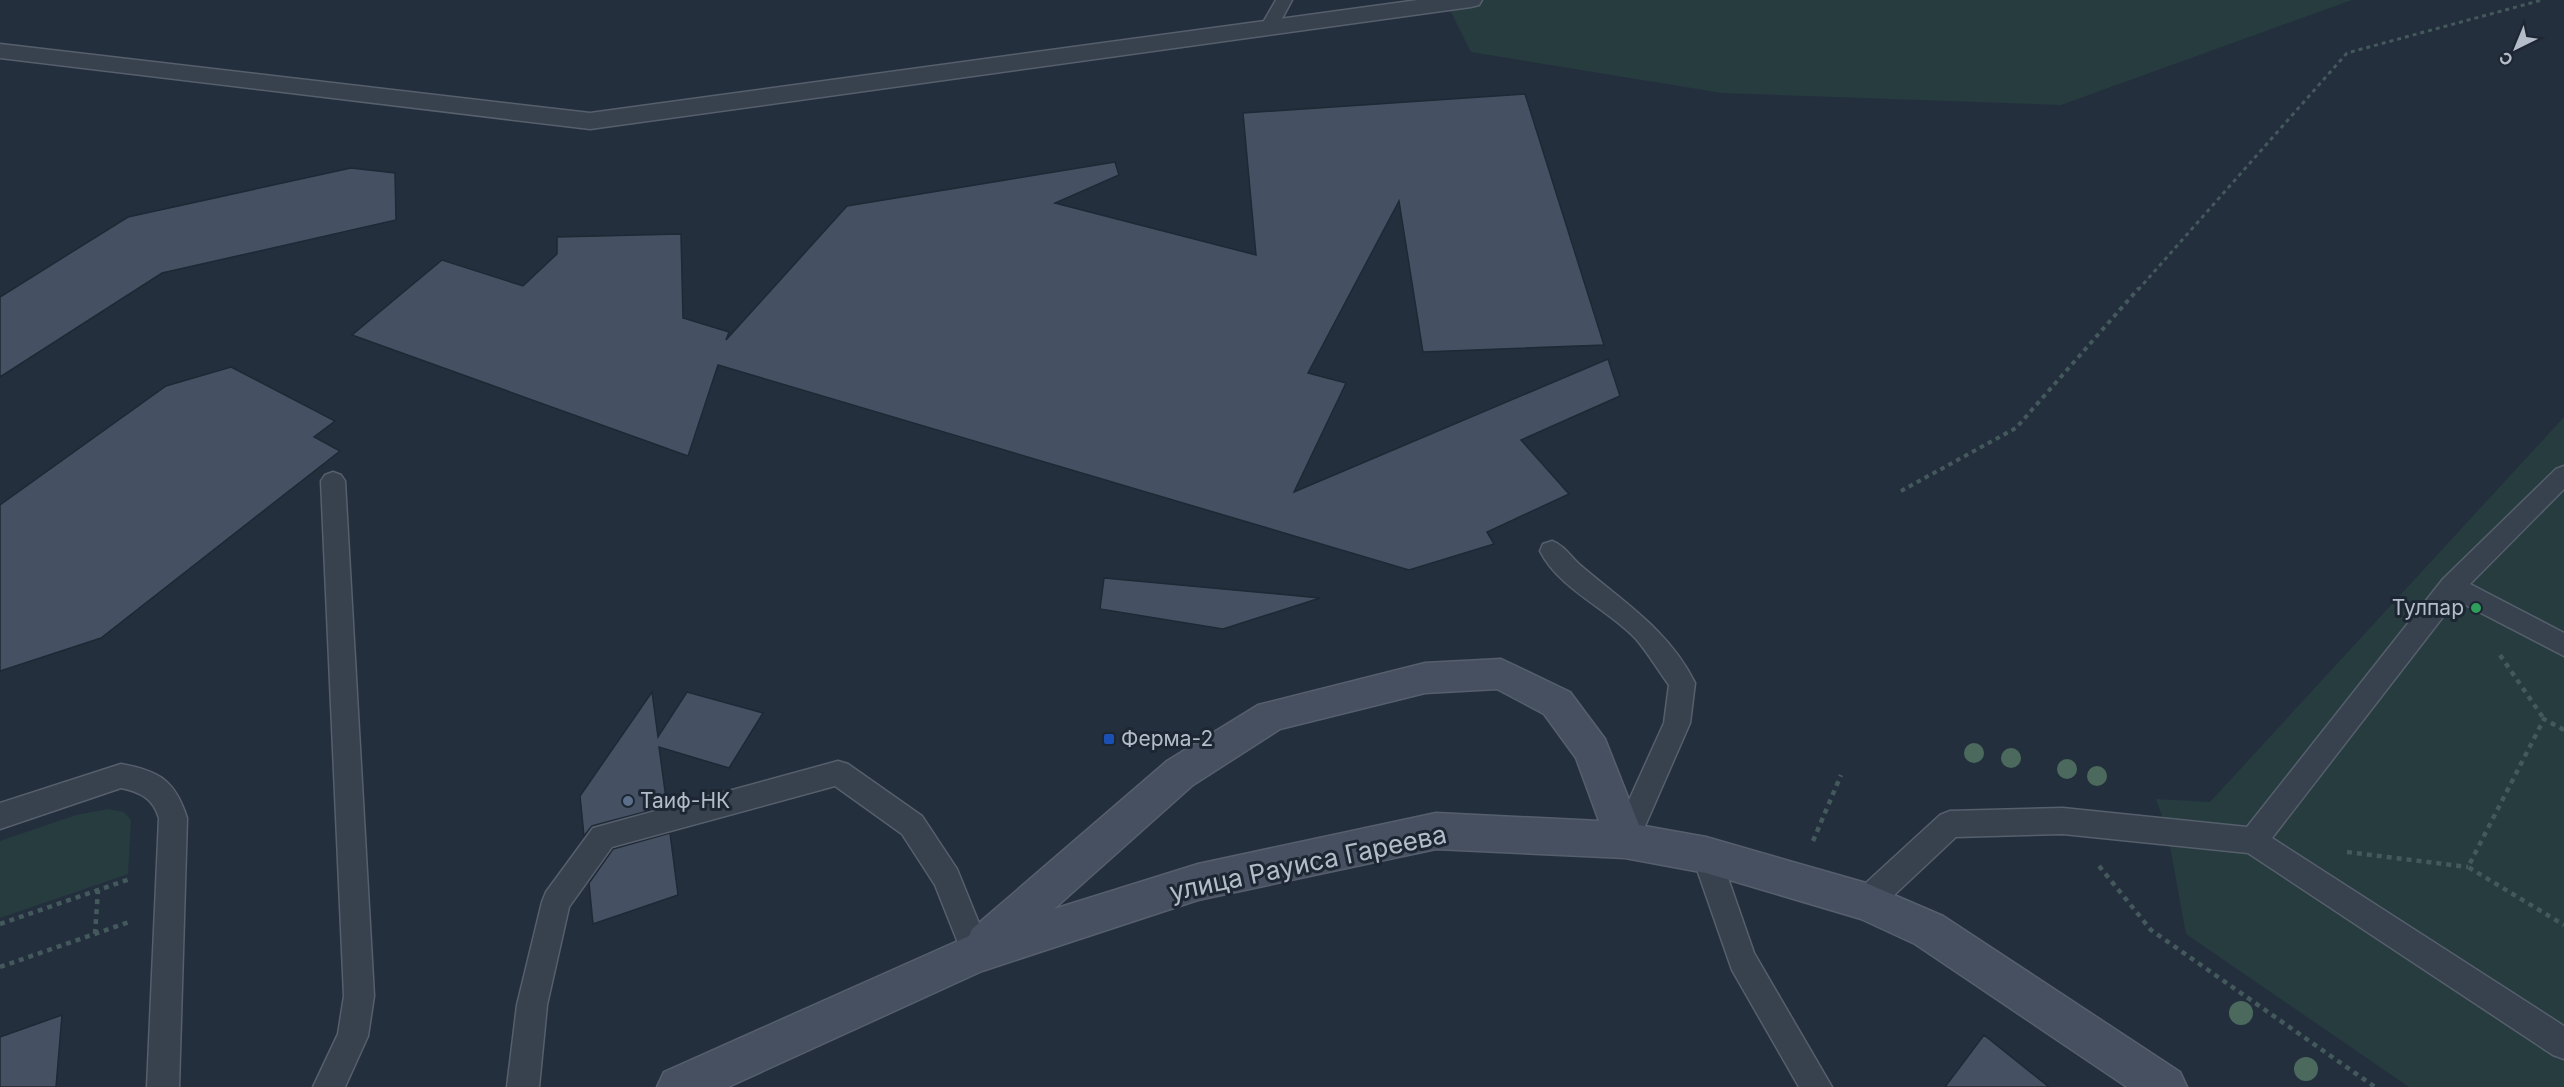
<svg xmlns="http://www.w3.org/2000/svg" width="2564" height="1087" viewBox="0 0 2564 1087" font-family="Inter,sans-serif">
	<rect width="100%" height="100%" fill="#242f3e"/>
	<path fill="#263c3f" d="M1445,0H2352L2061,105L1722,93L1471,52Z
		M2564,417V1087H2409L2186,934L2167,830L2156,799L2210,802Z
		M108,809L124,812L131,820L128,874L0,918V841L76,815Z"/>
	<path fill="#455162" stroke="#1f2835" stroke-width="1.5" d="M1525,94L1604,345L1423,352L1399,201L1308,373L1346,383L1294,492L1608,359L1620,396L1521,440L1569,494L1487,532L1494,544L1409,570L718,365L688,456L352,335L442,260L523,286L557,254V237L681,234L683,318L729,332L726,340L847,206L1115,162L1119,175L1055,203L1256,255L1243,113Z
		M351,168L395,173L396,220L162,273L0,377V297L128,217Z
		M231,367L335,421L314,437L340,451L101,638L0,671V505L166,386Z
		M1104,578L1320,598L1223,629L1100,609Z
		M652,692L658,737L687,692L763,713L729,768L659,747L667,806L592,826L584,836L580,796Z
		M670,833L678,895L593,924L589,883L613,849Z
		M62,1015L56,1087H0V1037Z
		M1984,1035L2049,1087H1945Z"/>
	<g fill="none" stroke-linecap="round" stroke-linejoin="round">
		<g stroke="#565f6c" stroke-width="3">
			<path id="lane" d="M1276,0H1292L1276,30H1264L1261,26Z
				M2564,466V489L2470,584L2564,633V656L2456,600L2272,838L2564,1026V1059L2553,1055L2248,853L2063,834L1956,837L1876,912L1866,916L1856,912L1852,902L1856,892L1940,815L1950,811L2063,808L2247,827L2443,579L2556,469Z
				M333,472L341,475L345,481L374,996L368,1036L345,1087H313L338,1034L344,996L321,481L325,475Z
				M1552,541C1565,546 1570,556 1580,565C1623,602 1669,630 1695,683L1690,723L1635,849L1625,853L1615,849L1611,840L1664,723L1669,685C1658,670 1648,653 1636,639C1607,608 1560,590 1540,551L1543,544Z
				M838,761L848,764L922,816L957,869L991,953L986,963L976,967L966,963L935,885L902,834L835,786L612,847L569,907L547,1005L539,1087H507L517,1005L542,902L546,892L593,828Z
				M121,764C159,771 175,780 187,818L179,1087H147L159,818C153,798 140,792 121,788L0,829V803Z
				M1706,842L1716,846L1720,855L1754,953L1832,1087H1799L1732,970L1692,855L1696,846Z"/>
		</g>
		<g stroke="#565f6c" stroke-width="3">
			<path id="street" d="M1418,0H1482L1479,5L1471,7L590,129L0,58V44L590,113Z"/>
		</g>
		<g stroke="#565f6c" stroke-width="3">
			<path id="secondary" d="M1501,659L1570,692L1605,739L1639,825L1706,837L1866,883L1943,916L2180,1072L2187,1087H2127L1915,944L1861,919L1706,873L1625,858L1436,849L1198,900L982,971L728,1087H657L664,1072L969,936L972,929L1167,761L1258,705L1425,663ZM1497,689L1544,714L1576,758L1599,821L1436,813L1198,864L1054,909L1193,785L1280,729L1425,693Z"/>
		</g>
		<path stroke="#44595c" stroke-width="3" stroke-dasharray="4 4" stroke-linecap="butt" d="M2138,290L2347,53L2542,0"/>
		<path stroke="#44595c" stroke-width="4" stroke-dasharray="4.5 4.5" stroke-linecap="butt" d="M1901,491L2016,428L2139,288"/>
		<path stroke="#44595c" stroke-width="4.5" stroke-dasharray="5 5" stroke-linecap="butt" d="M2500,655L2544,719
			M2564,730L2544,719L2468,867L2564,925
			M1813,841L1841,775
			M2347,852L2468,867
			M2099,866L2151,930L2375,1087
			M0,924L130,879
			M95,934L98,890
			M0,967L129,922"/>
		<use href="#lane" fill="#38414e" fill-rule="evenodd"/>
		<use href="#street" fill="#38414e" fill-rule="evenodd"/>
		<use href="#secondary" fill="#465061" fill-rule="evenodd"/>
	</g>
	<g fill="#4b6a5d">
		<circle cx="1974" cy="753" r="10"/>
		<circle cx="2011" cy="758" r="10"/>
		<circle cx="2067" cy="769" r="10"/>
		<circle cx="2097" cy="776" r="10"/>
		<circle cx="2241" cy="1013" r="12"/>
		<circle cx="2306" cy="1069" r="12"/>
	</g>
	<circle fill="#2e9e5b" stroke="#1d2633" stroke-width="2" cx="2476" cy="608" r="6"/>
	<rect fill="#1a4fb4" stroke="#1d2633" stroke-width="2" x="1103" y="733" width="12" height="12" rx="3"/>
	<circle fill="#5c6f8a" stroke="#1d2633" stroke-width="2" cx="628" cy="801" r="6"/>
	<g text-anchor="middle" stroke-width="6" stroke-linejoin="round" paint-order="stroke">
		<g font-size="21" fill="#b4bcc9" stroke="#1d2633" text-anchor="start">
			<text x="2464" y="615" text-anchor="end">Тулпар</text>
			<text x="1121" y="746">Ферма-2</text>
			<text x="640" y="808">Таиф-НК</text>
		</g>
		<g font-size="26" fill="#b4bcc9" stroke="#1d2633">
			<text transform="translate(1308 863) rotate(-12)" y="9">улица Рауиса Гареева</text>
		</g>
	</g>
	<g transform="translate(2516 48) rotate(223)" stroke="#1d2633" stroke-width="4.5" paint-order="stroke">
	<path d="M0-4.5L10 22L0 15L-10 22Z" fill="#b4bcc9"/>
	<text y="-9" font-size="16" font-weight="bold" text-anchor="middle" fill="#b4bcc9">С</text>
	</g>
</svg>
